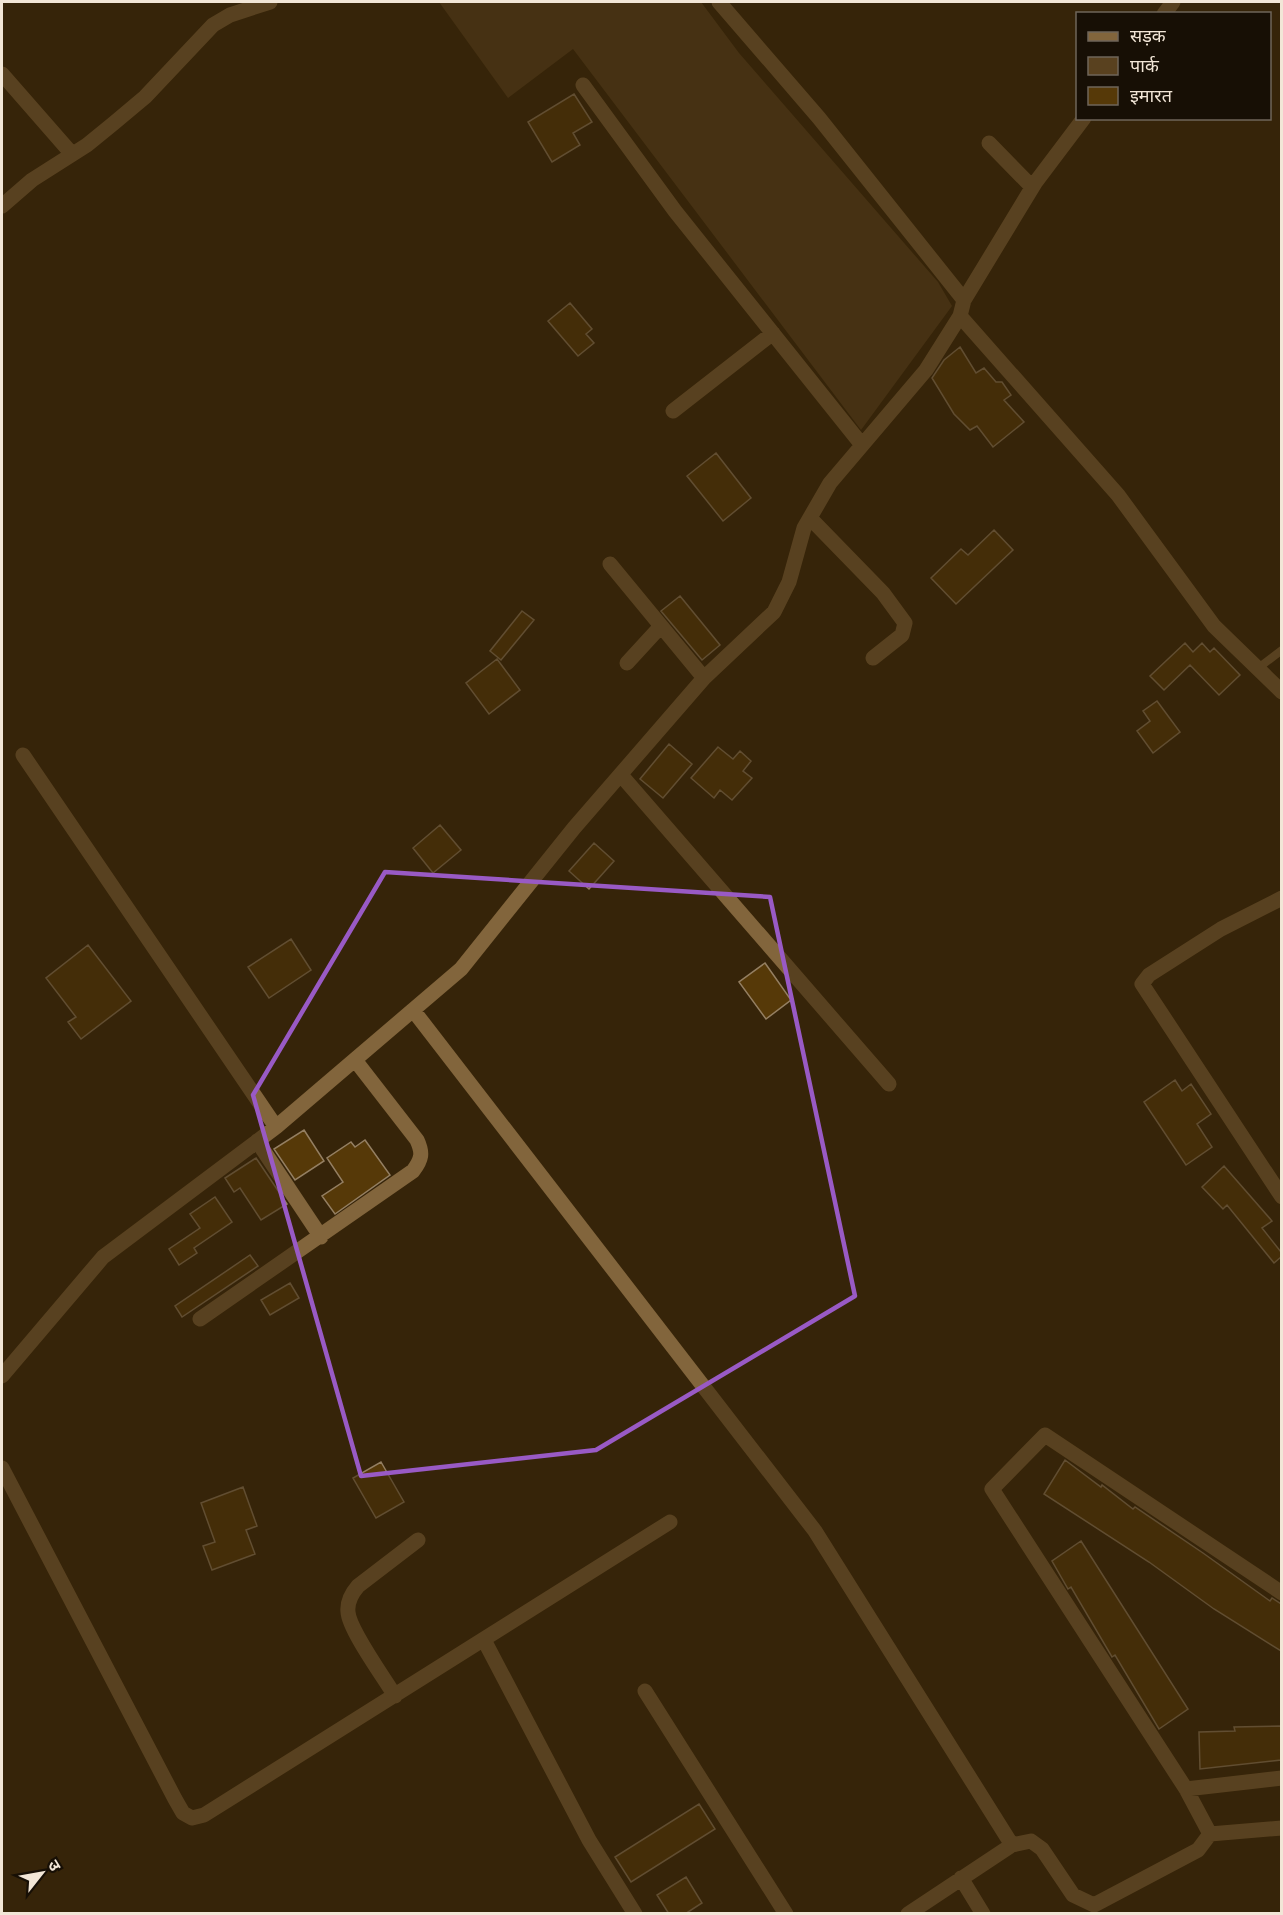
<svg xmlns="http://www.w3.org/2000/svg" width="1283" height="1915" viewBox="0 0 1283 1915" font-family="'DejaVu Sans','Noto Sans Devanagari',sans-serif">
	<rect width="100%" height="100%" fill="#362409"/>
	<path fill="#59411f" d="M439,2H701L739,53L938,282L952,306L861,430L573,49L508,98Z"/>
	<path fill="#563908" stroke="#947f62" stroke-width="1.5" d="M574,94L592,122L573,133L580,145L552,162L528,122Z
		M570,303L592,329L586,334L594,343L578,356L548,321Z
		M960,347L976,373L984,368L996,382H1002L1011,395L1004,400L1024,422L993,447L977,426L970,430L954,414L932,378L944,360Z
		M716,453L751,498L723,521L687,476Z
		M994,530L1013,550L956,604L931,578L961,549L968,555Z
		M680,596L720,645L702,660L661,611Z
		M522,611L534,620L501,660L490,651Z
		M1185,643L1193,652L1202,643L1210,652L1214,648L1240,675L1219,695L1190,665L1164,690L1150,676Z
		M497,659L520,690L489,714L466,683Z
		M1157,701L1180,732L1153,753L1137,731L1150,721L1143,711Z
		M669,744L692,764L663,798L640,779Z
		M718,747L733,759L740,751L751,761L743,771L752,778L732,800L720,790L714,798L691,778Z
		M440,825L461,850L433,873L413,848Z
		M594,843L614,861L589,889L569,871Z
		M291,939L311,970L269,998L248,967Z
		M88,945L131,1001L81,1039L68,1022L76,1017L46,978Z
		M765,963L791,1000L766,1019L739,982Z
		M1175,1080L1182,1091L1191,1084L1211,1114L1197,1124L1212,1147L1186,1165L1144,1102Z
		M304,1130L324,1161L295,1180L274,1149Z
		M365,1140L390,1175L335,1214L322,1196L343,1182L327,1158L351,1142L355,1147Z
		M256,1158L287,1204L261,1220L240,1188L234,1192L225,1178Z
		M1224,1166L1272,1221L1262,1228L1281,1252V1257L1274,1263L1227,1205L1223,1209L1202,1187Z
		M215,1197L232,1222L194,1248L197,1253L179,1265L169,1249L200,1228L190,1214Z
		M250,1255L258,1266L182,1317L175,1306Z
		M290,1283L299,1298L270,1315L261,1300Z
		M1065,1460L1101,1487L1102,1485L1133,1509L1135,1507L1203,1553L1270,1601L1272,1598L1281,1604V1651L1214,1609L1149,1562L1044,1494Z
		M381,1462L404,1502L376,1518L353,1478Z
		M243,1487L257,1526L246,1530L255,1554L212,1570L203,1546L215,1542L201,1503Z
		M1081,1541L1188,1709L1159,1729L1115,1655L1112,1657L1071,1587L1068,1589L1052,1561Z
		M1281,1726V1760L1200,1769L1199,1732L1235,1731L1234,1727Z
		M699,1804L715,1829L631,1882L615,1857Z
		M686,1877L702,1903L685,1914H669L657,1895Z"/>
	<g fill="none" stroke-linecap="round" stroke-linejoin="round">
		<path stroke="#82653c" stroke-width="8" d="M1257,669L1282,650"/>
		<path stroke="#82653c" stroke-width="15" d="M719,2L819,118L964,300
			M1164,14L1173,2
			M2,74L72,154
			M583,85L675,211L862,445
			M989,143L1032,187
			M2,206L32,180L87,145L114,123L145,97L213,25L230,15L270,2
			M960,316L1118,495L1214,626L1282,692
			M673,411L773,333
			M811,519L883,593L905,623L902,635L873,658
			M610,564L704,678
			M627,663L661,626
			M23,755L276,1127
			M621,775L889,1084
			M1282,898L1221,929L1149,975L1142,984L1282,1197
			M413,1010L815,1531L1012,1845
			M257,1141L321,1237
			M200,1319L413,1171C422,1159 423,1153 417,1140L355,1060
			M2,1376L103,1257L276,1127L461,969L574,828L704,678L774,612L789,582L804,528L830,483L926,370L960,316L964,300L1035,183L1084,118
			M2,1468L175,1799L183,1813L192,1818L204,1815L670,1522
			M484,1640L589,1840L635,1914
			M645,1691L786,1914
			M395,1696C385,1679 349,1630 348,1612C347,1603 352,1593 358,1586L418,1540
			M1186,1789L1282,1778
			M1210,1834L1282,1828
			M961,1878L983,1914
			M908,1914L1012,1845L1031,1841L1042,1849L1073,1895L1094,1905L1198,1850L1210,1834L1186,1789L992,1489L1045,1435L1282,1593"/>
	</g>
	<path d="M0 0H1283V1915H0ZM385,872L770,897L855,1296L596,1450L361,1476L253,1095Z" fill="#362409" fill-opacity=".55" fill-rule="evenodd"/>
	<path fill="none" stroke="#995ac5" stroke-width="4.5" stroke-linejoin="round" d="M385,872L770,897L855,1296L596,1450L361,1476L253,1095Z"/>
	<rect width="1283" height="1915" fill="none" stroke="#f2e6d7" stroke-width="6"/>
	<rect x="1076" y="12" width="195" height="108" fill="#170f05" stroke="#6f6559" stroke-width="1.5"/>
	<rect x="1088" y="32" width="30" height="9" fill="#82653c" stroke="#6f6559" stroke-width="1.5"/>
	<text x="1130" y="42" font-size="18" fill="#f2e6d7">सड़क</text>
	<rect x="1088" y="57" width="30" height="18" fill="#59411f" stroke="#6f6559" stroke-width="1.5"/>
	<text x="1130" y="72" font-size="18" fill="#f2e6d7">पार्क</text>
	<rect x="1088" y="87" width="30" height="18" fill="#563908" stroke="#6f6559" stroke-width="1.5"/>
	<text x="1130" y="102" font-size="18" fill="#f2e6d7">इमारत</text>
	<g transform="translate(42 1873) rotate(59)" stroke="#170f05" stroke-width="4.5" paint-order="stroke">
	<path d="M0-4.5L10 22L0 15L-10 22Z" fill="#f2e6d7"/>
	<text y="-9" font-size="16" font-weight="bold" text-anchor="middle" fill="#f2e6d7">उ</text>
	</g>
</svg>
